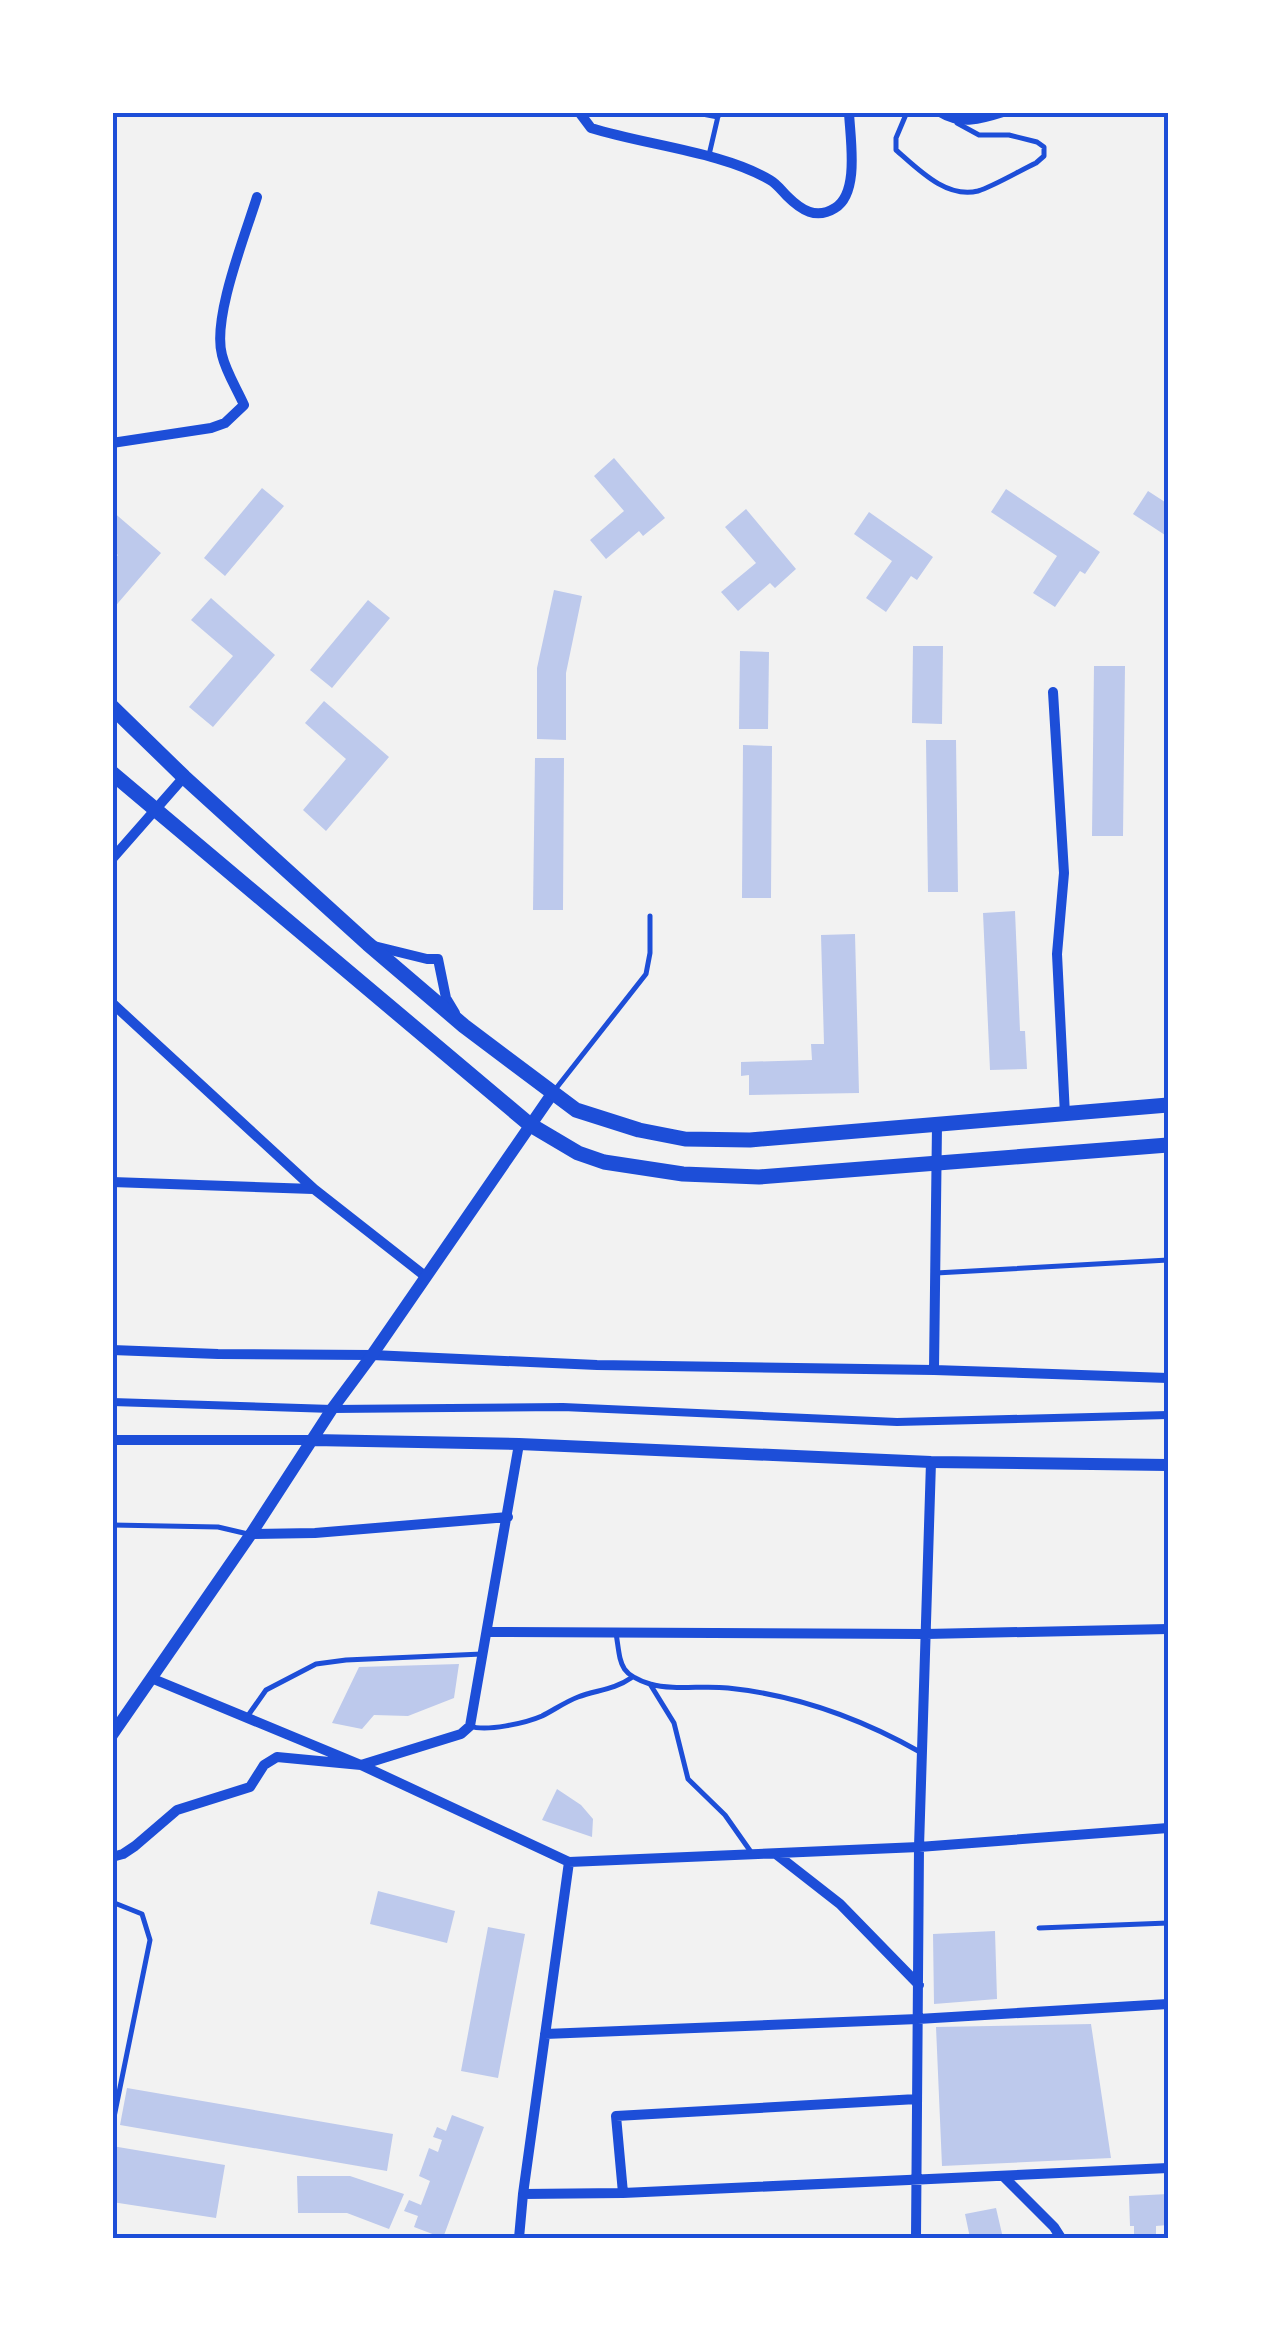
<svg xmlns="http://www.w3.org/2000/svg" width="1281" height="2351" viewBox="0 0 1281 2351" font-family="Overpass,sans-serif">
	<rect width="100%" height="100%" fill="#f2f2f2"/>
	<path fill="#bdc9ec" d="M614,458L665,518L643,536L639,531L606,559L590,540L624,511L594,476Z
		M262,488L284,506L225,576L204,558Z
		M1006,489L1100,552L1085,574L1080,571L1055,607L1033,593L1057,556L991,512Z
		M1148,491L1168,504V537L1133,514Z
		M746,509L796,569L775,588L770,583L738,611L721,592L756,563L725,527Z
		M112,511L161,553L112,610V562L118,555L112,550Z
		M869,512L933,557L917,580L911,576L886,612L866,598L892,561L854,534Z
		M554,590L582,596L566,673V740L537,739V668Z
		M211,598L275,655L213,727L189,707L233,656L191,620Z
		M368,600L390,618L332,688L310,670Z
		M913,646H943L942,724L912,723Z
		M740,651L769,652L768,729H739Z
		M1094,666H1125L1123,836H1092Z
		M324,701L389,757L326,831L303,810L346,759L305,723Z
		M926,740H956L958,892H928Z
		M743,745L772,746L771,898H742Z
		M535,758H564L563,910H533Z
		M1015,911L1020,1031H1025L1027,1069L990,1070L983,913Z
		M855,934L859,1093L749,1095V1075L741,1076V1062L812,1060L811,1044H824L821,935Z
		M459,1664L454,1698L408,1716L374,1715L362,1729L332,1723L359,1667Z
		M557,1789L581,1805L593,1819L592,1837L542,1820Z
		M378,1891L455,1911L447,1943L370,1924Z
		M488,1927L525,1934L498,2078L461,2071Z
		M995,1931L997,1999L934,2004L933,1934Z
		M1091,2024L1111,2158L942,2166L936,2027Z
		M127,2088L393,2134L387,2171L120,2125Z
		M452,2115L484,2127L443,2238L414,2227L418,2216L404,2211L409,2200L421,2205L430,2181L419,2176L429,2148L438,2152L442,2140L433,2137L437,2127L446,2131Z
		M112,2146L225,2165L216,2218L112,2202Z
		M297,2176H350L404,2194L389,2229L347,2213H298Z
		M1168,2194V2225L1156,2226V2238H1134V2226H1130L1129,2196Z
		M996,2208L1003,2238H970L965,2214Z"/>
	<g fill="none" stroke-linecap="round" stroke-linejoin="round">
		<path stroke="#1d4ed8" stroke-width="5" d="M692,112L718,117
			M907,112L896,138V150C918,169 946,199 978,191C994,186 1019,171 1036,163L1044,156V147L1037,142L1009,135H979L957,123
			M709,155L719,112
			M554,1091L646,974L650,953V916
			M936,1273L1168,1260
			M112,1525L218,1527L248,1534
			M616,1633C621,1664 618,1674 650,1684L674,1723L688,1779L725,1815L751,1852
			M650,1684C675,1691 702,1685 728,1688C796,1695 860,1718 920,1752
			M247,1717L266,1690L316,1664L346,1660L482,1654
			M470,1726C486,1732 526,1723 542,1716C554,1710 565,1702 578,1697C596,1690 614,1690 631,1678
			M112,1902L142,1914L150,1940L112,2127
			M1039,1928L1168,1923"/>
		<path stroke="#1d4ed8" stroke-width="8" d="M112,1402L332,1409L563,1407L897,1422L1168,1415"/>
		<path stroke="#1d4ed8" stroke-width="10" d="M579,112L591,128C645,145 723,152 770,180C777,184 782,191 787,196C801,210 816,220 835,208C860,193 850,138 849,112
			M940,112C961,125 981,119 1003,112
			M112,443L211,428L225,423L244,405C237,389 226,372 222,355C212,318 245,236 257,197
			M1053,692L1064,873L1057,954L1065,1115
			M112,859L184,777
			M374,946L427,959H438L446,998L455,1013
			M112,1003L314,1189L425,1276
			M112,1182L313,1189
			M112,1350L218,1354L372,1355L597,1365L934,1370L1168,1378
			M934,1370L937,1125
			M112,1440H313
			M251,1534L315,1533L508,1517
			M487,1632L926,1634L1168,1629
			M151,1678L361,1765L569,1862L919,1847L1168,1828
			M776,1854L840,1904L919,1985
			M112,1857L123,1854L135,1846L177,1810L250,1787L264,1765L277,1757L361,1765L461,1734L470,1726L519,1444
			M545,2034L918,2019L1168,2004
			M1003,2176L1054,2227L1061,2238
			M623,2193L616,2116L917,2099
			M523,2194L623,2193L1168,2168
			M519,2238L523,2194L569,1862
			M916,2238L919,1847L931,1462"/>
		<path stroke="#1d4ed8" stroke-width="12" d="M313,1440L519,1444L931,1462L1168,1465
			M112,1735L251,1534L332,1409L372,1355L552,1094"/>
		<path stroke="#1d4ed8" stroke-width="15" d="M112,707L184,777L368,944L464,1026L576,1110L639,1130L685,1139L750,1140L1168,1105
			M112,773L529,1124L578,1153L604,1162L683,1174L759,1177L1168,1145"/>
	</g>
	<rect width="1281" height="2351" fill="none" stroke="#ffffff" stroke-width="230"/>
	<rect x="115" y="115" width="1051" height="2121" fill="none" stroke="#1d4ed8" stroke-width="4"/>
</svg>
